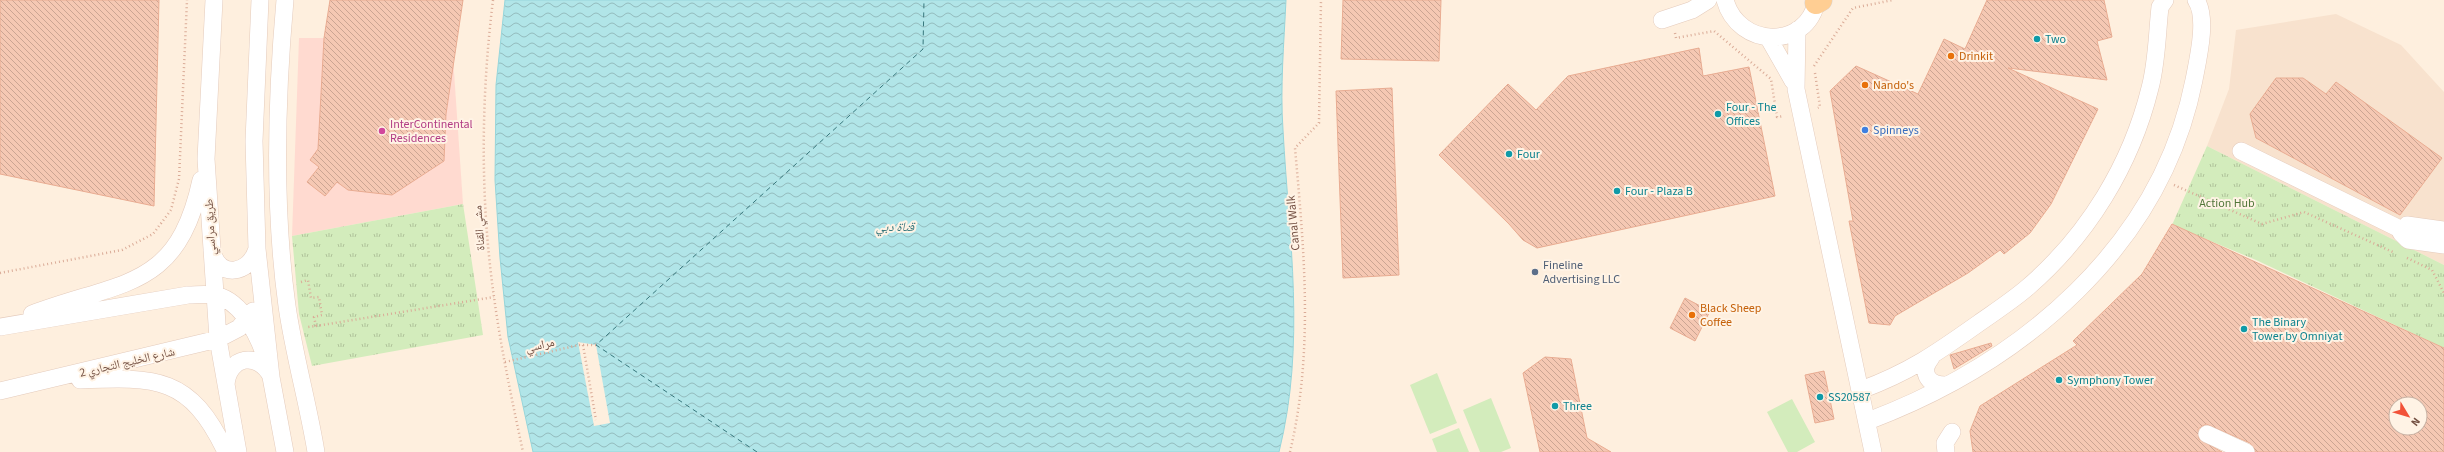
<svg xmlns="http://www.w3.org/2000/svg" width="2444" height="452" viewBox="0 0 2444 452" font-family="'Source Sans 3','Noto Naskh Arabic',sans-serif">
	<defs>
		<pattern id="grass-tufts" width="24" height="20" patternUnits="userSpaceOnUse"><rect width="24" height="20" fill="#d3ecbc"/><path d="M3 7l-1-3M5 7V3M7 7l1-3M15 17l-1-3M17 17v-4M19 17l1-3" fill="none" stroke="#b0c29a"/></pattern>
		<pattern id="water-waves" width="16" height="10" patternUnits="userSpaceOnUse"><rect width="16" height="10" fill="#b1e5e8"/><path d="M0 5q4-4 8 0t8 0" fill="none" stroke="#95bcbe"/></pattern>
		<pattern id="building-back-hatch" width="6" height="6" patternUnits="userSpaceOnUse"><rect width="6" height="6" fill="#f5c8b3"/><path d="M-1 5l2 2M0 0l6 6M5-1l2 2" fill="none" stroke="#cba593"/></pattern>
	</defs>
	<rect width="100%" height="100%" fill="#feefde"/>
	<path fill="#f8e2ce" d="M2336,14L2401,45L2444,92V265L2207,146L2229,89L2236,30Z"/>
	<path fill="#ffdad0" d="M299,38H324L453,57L463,204L292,236Z"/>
	<path fill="url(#grass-tufts)" d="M2207,146L2444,265V348L2256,260L2172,225Z
		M463,204L483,335L312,366L299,314L292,236Z"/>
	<path fill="#d3ecbc" d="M1437,373L1457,423L1430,434L1410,385Z
		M1491,398L1511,448L1501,452H1480L1463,410Z
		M1792,399L1815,442L1797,452H1788L1767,412Z
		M1459,428L1469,452H1437L1432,439Z"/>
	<path fill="url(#water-waves)" stroke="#97d6db" d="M505,0H1286C1284,43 1280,87 1283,130C1289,239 1306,344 1279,452H533L508,337L500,258L495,180L496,85Z"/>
	<path fill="#feefde" d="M578,342L596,345L610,423L594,426Z"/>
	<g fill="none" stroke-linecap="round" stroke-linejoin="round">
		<path stroke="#37777c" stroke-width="1" stroke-dasharray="5 4" stroke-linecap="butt" d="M757,452L596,345L923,49L924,0"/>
	</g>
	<path fill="url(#building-back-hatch)" stroke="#e9ac92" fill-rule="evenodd" d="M0,0H159L154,206L0,174Z
		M330,0H463L446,114L444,161L392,195L348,190L337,182L325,196L307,182L319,167L310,160L318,149L324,38Z
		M1343,0H1441L1439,61L1341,59Z
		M1987,0H2104L2112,37L2097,41L2107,80L2008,68L2098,109L2051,204L2030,233L2004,254L2000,250L1968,273L1895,316L1890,325L1869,323L1849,221H1853L1830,91L1856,66L1918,94L1944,39L1965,49Z
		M1699,48L1703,76L1749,67L1775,196L1537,248L1523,240L1509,224L1439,155L1508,84L1536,110L1568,76Z
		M2276,78H2303L2326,94L2336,82L2442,158L2400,215L2256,138L2250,114Z
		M1392,88L1399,275L1343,278L1336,91Z
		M2172,224L2444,348V452H2256L2250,443L2206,424L2198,429L2199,439L2222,452H1973L1970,431L1980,406L2077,345L2073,341L2142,274ZM2396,404H2420V428H2396Z
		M1685,298L1710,311L1695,341L1670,328Z
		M1991,343L1992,346L1954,369L1950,355Z
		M1545,357L1571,359L1587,438L1611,452H1540L1523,373Z
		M1824,371L1834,419L1815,423L1805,375Z"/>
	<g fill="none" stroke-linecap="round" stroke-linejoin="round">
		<g stroke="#e4cbbc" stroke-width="18">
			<path id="minor" d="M214,0L206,159L218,339L238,452
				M260,0L254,141L257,249L271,377L285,452
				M285,0C276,101 273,205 287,306C294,355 308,403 316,452
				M1725,0C1738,48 1807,51 1817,0
				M1662,20L1692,10L1708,0
				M1797,30L1796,89L1873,452
				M1768,37L1793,81
				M2241,151L2402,230
				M2444,230L2407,225L2401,233L2408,240L2444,245
				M212,250C218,279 249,275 257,249
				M32,314C120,280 177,292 201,180
				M0,327L188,295C196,295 205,294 213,295C239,298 256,331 264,353
				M1931,358C1920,371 1927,385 1945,385
				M80,380C157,377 190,376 226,452
				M226,385C228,356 258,351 271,376
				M1861,390C1910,372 1938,352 1979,323C1996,311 2013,300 2028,287C2088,235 2131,165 2150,88C2157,62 2157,34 2160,7L2165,0
				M0,391L218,339L239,328L253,311
				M1868,421C2022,363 2161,247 2194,80C2198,59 2208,17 2196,0
				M2207,434L2246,452
				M1946,452L1945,443L1952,432"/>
		</g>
		<g stroke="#dbd2ce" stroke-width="23">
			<path id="major" d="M1816,3L1821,0"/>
		</g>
		<path stroke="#daab97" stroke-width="2.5" stroke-dasharray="1 3" stroke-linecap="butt" d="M493,0C481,98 480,199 494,297C501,349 512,400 523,452
			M1675,33L1676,38L1714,31L1771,79L1777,117L1784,116
			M1814,66L1853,8L1893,0
			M1815,73L1820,107L1818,108
			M2174,185L2262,224L2304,212L2395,253
			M2407,258L2432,270L2444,293
			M0,273L122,250L153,234L171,210L179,179L187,0
			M301,282L308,280L311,298L319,297L322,315L314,317L316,326L308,327
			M316,326L494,297
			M583,345L596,420
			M505,362L579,345H596
			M1290,452C1314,351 1304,250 1295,148L1319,123L1321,0"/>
		<use href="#minor" stroke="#fff" stroke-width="17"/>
		<use href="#major" stroke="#ffce93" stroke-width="22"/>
	</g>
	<g fill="#0f9aa8" stroke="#fff3e5" stroke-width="1.5">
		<circle cx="2037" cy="39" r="4"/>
		<circle cx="1718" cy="114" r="4"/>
		<circle cx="1509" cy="154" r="4"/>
		<circle cx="1617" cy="191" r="4"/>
		<circle cx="2244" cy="329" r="4"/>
		<circle cx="2059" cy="380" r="4"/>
		<circle cx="1820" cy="397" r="4"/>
		<circle cx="1555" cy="406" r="4"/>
	</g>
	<g fill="#e8710a" stroke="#fff3e5" stroke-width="1.5">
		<circle cx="1951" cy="56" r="4"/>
		<circle cx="1865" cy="85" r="4"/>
		<circle cx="1692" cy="315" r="4"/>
	</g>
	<circle fill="#3f7fe0" stroke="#fff3e5" stroke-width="1.5" cx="1865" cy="130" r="4"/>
	<circle fill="#d1479c" stroke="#fff3e5" stroke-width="1.5" cx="382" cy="131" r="4"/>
	<circle fill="#5c6f8a" stroke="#fff3e5" stroke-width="1.5" cx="1535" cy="272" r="4"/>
	<g text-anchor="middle" stroke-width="4" stroke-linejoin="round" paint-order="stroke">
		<g font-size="12" fill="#0d838f" stroke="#fff3e5" text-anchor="start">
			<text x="2045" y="43">Two</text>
			<text x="1726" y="111">Four - The<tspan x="1726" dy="14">Offices</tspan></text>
			<text x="1517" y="158">Four</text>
			<text x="1625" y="195">Four - Plaza B</text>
			<text x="2252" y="326">The Binary<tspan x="2252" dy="14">Tower by Omniyat</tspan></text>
			<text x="2067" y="384">Symphony Tower</text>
			<text x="1828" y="401">SS20587</text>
			<text x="1563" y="410">Three</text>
		</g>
		<g font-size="12" fill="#c56008" stroke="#fff3e5" text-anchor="start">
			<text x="1959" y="60">Drinkit</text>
			<text x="1873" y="89">Nando's</text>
			<text x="1700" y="312">Black Sheep<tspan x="1700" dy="14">Coffee</tspan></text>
		</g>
		<g font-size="12" fill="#b23c85" stroke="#fff3e5" text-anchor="start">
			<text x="390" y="128">InterContinental<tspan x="390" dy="14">Residences</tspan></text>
		</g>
		<g font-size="12" fill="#366cbe" stroke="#fff3e5" text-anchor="start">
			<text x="1873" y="134">Spinneys</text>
		</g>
		<g font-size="12" fill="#517639" stroke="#fff3e5">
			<text x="2227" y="207">Action Hub</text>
		</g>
		<g font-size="12" fill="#755244" stroke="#fff3e5">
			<text transform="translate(1293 223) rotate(-95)" y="4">Canal Walk</text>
			<text transform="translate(210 227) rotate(-93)" y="4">طريق مراسي</text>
			<text transform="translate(479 228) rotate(-94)" y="4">مشي القناة</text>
			<text transform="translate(540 345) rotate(-13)" y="4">مراسي</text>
			<text transform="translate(127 362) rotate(-13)" y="4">شارع الخليج التجاري 2</text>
		</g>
		<g font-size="12" fill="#4e5e75" stroke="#fff3e5" text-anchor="start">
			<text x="1543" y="269">Fineline<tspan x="1543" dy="14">Advertising LLC</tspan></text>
		</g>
		<g font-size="13" font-style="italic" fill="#37777c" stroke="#fff3e5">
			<text x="895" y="231">قناة دبي</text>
		</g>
	</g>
	<g transform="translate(2408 416) rotate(128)"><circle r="19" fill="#fff3e5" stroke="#c8b3a5"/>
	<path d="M0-3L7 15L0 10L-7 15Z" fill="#f25238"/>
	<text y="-6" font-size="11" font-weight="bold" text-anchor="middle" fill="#755244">N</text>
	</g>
</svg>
